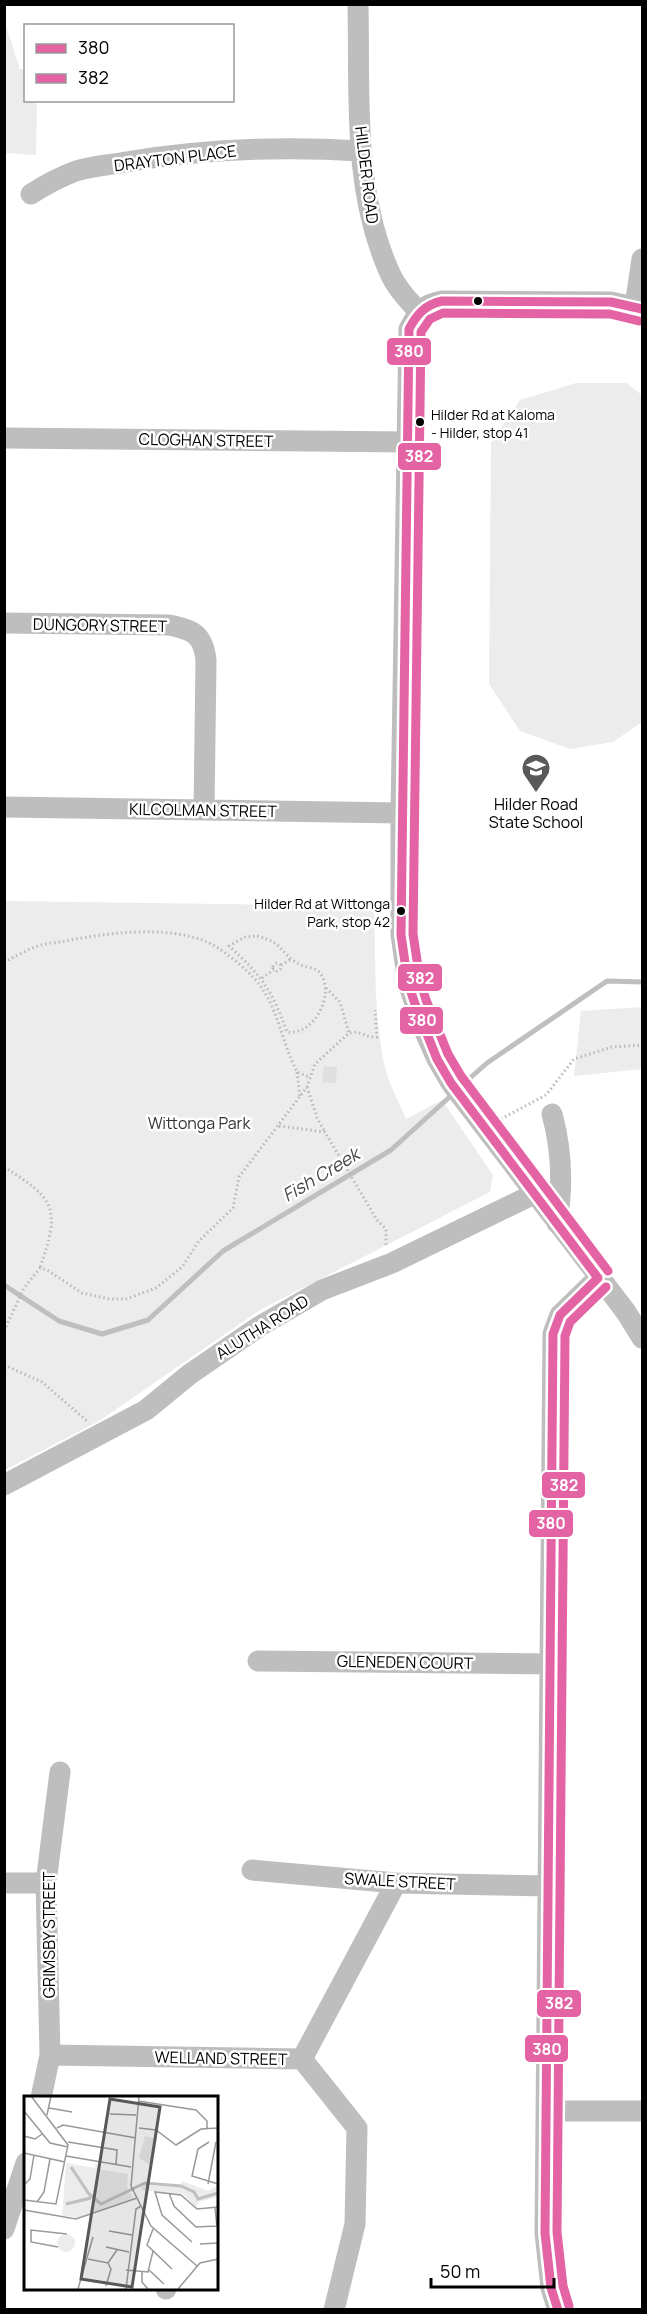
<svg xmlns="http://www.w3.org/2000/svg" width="647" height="2314" viewBox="0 0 647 2314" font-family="Manrope,sans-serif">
	<rect width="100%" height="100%" fill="#fff"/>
	<path fill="#ececec" d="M5,23L20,69H25L26,100L37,101L36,155L5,153Z
		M576,383H626L642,395V722L613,742L570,749L520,731L489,684L491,443L520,400Z
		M5,901L374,906C376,961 373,1018 386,1072C391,1088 400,1104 406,1119L442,1100L493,1175L490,1192L260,1310L99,1421L5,1470Z
		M642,1007V1069L574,1076L581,1011Z"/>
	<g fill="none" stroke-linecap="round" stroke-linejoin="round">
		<path stroke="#bfbfbf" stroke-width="5" d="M461,1086L487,1063L607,981L642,982
			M4,1285L59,1321L102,1334L148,1320L223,1251L391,1150L454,1093"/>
	</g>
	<path fill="#dfdfdf" d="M324,1066L337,1067L336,1083L322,1082Z"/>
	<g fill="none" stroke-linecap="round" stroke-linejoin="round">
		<path stroke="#b9b9b9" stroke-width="3" stroke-dasharray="1.5 3" stroke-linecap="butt" d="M257,936C285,943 279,953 299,964C305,968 316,967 320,973C336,994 314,1036 287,1032C272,990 262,976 229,946L245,937Z
			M4,962C15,957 26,950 38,946C46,943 56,943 65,941C108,933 163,925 205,941C221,947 249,971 259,984C279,1011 282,1043 297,1072L309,1077
			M273 967a4 4 0 1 1 8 0a4 4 0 1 1-8 0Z
			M281,965L291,959
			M262,978L274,970
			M326,988L340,1002L349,1033
			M297,1072L300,1097
			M307,1087L317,1118L325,1132
			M501,1119L546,1095L574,1059L612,1047L642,1045
			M279,1126L325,1132L377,1220L386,1229V1246
			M4,1167C57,1200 60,1209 40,1268
			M4,1331L24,1288L40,1268L47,1270L82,1293L109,1299H126L156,1288L182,1267L199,1241L233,1208L239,1177L307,1087L315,1064L349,1033L357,1032L370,1037H377L375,1010
			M4,1365L42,1382L87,1421"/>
		<path stroke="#bebebe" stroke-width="21" d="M358,4C360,93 352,188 389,271C395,286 407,299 418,311
			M31,194C45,185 60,177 76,171C92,166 110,165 126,162C203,149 282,146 361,151
			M635,306L642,259
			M642,309L611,302L442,301C423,304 418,312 409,329L401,813V935L408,983L424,1030L437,1059L451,1083L626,1312L642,1338
			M4,438L408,442
			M4,623L169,625C193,630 203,634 206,660L204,810
			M4,807L401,813
			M552,1114C562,1150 563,1186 557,1223
			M4,1485L146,1410L190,1374L260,1326L322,1290L392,1263L534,1194
			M258,1661L551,1664
			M252,1870L396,1883L549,1886
			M4,1883H46
			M50,2055L302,2059L396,1883
			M302,2059L357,2128L355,2224L334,2310
			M41,2098L50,2055L46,1883L60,1772
			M548,2111H642
			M4,2229L26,2163
			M166,2288V2289
			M558,2310L551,2288L545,2233L553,1334L560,1315L598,1278"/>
		<g stroke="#fff" stroke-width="14">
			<path id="bus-1" d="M598,1278L451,1083L437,1059L415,1004L408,983L401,935L409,329C417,314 425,305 442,301L611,302L642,309
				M558,2310L551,2288L545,2233L553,1334L560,1315L598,1278"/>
		</g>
		<g stroke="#fff" stroke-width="14">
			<path id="bus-2" d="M608,1271L461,1076L448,1054L426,1000L420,980L413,934L421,332L430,319L443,313L610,314L639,321
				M569,2306L563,2286L557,2232L565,1336L570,1322L606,1287"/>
		</g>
		<use href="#bus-1" stroke="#e463a4" stroke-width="9"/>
		<use href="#bus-2" stroke="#e463a4" stroke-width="9"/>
	</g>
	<defs>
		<g id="school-pin" transform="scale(1.5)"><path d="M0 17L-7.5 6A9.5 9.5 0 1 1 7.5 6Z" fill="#595959" stroke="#fff"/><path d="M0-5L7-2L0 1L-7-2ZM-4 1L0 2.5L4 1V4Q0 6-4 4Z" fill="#fff"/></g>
	</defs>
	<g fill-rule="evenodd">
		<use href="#school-pin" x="536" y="768"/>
	</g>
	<g fill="#000" stroke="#fff" stroke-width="2">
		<circle cx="478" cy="301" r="5"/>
		<circle cx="420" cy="422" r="5"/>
		<circle cx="401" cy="911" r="5"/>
	</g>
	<g text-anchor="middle" stroke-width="5" stroke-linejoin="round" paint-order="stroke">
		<g font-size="14" fill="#000" stroke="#fff" text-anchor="start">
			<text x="431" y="420">Hilder Rd at Kaloma<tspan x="431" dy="18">- Hilder, stop 41</tspan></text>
			<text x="390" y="909" text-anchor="end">Hilder Rd at Wittonga<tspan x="390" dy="18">Park, stop 42</tspan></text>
		</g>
		<g font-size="16" fill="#000" stroke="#fff">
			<text transform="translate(175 158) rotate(-7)" y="6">DRAYTON PLACE</text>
			<text transform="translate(367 175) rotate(83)" y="6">HILDER ROAD</text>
			<text transform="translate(206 440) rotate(1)" y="6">CLOGHAN STREET</text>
			<text transform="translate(100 625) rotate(1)" y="6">DUNGORY STREET</text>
			<text transform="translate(203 810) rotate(1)" y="6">KILCOLMAN STREET</text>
			<text transform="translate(262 1327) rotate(-32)" y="6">ALUTHA ROAD</text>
			<text transform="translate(405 1662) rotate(1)" y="6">GLENEDEN COURT</text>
			<text transform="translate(400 1881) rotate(3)" y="6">SWALE STREET</text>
			<text transform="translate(49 1935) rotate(-90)" y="6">GRIMSBY STREET</text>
			<text transform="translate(221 2058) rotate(1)" y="6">WELLAND STREET</text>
		</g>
		<g font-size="16" fill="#000" stroke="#fff">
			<text x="536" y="810">Hilder Road<tspan x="536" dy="18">State School</tspan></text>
		</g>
		<g font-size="16" fill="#333" stroke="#fff">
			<text x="199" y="1129">Wittonga Park</text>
		</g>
		<g font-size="18" font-style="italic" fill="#444" stroke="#fff">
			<text transform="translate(321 1175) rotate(-31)" y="6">Fish Creek</text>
		</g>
	</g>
	<g transform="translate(24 2096)">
		<rect width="194" height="194" fill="#fff"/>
		<path d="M121,40L133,43L129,64L124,68L115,62ZM72,66L74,73L104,78L103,91L109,102L55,122L38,119L42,67L71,72ZM158,85L184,95L193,90V101L174,106L173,112L159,98L117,94L119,89L157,91ZM33 147a9 9 0 1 1 18 0a9 9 0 1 1-18 0Z" fill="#ececec"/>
		<path fill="none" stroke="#bfbfbf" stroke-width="3" d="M47,71L65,98L77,108L121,87L157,90L170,96L174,103L194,97M42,108L67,102"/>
		<path fill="none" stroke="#999" stroke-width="1.5" d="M115,0L107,90L127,130L173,170M114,5L172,14L183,25V32M25,12L48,16M0,15L26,47L44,51M86,18L112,19M23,19L27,0M33,32L39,29L112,42M115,32L132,34L152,49L177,33L194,32M0,40L11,43L18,38M44,46L93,54L92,68M185,46L174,53L168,80L194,88M0,57L41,66M42,60L107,71M184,88L192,46M0,89L6,83L10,59M145,97L150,110L172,131L193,130M0,104L32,108L44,49L7,0M13,106L20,96L26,63M191,112L193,131M0,114L52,123L113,102M129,133L123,149L148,173M85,135L108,139M168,146L138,119L131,96L157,99L173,113L194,111M176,148L194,147M34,151L7,146V134L43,138M82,151L105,156M64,163L84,167L93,154M102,174L124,176L129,155M125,174L140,188M118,176V186L124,193M82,190L87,173L84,167M54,193L69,141M102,193L112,113L117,110M154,193L176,167L194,163"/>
		<path fill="#595959" fill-opacity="0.15" stroke="#595959" stroke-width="3" d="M86,3L136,11L108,191L57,183Z"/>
		<rect width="194" height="194" fill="none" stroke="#000" stroke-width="3"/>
	</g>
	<g stroke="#fff" stroke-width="2">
		<rect x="386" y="337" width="46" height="29" rx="6" fill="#e463a4"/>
		<rect x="397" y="442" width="45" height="29" rx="6" fill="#e463a4"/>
		<rect x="397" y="963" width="46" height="29" rx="6" fill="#e463a4"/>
		<rect x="399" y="1006" width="45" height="29" rx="6" fill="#e463a4"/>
		<rect x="541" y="1471" width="45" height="28" rx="6" fill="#e463a4"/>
		<rect x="528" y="1509" width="46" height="29" rx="6" fill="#e463a4"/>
		<rect x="536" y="1989" width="46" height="29" rx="6" fill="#e463a4"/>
		<rect x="524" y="2034" width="45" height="29" rx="6" fill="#e463a4"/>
	</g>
	<g font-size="16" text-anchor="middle" font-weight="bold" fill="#fff">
		<text x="409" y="357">380</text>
		<text x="419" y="462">382</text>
		<text x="420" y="984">382</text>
		<text x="422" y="1026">380</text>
		<text x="564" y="1491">382</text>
		<text x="551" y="1529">380</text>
		<text x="559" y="2009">382</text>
		<text x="547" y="2055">380</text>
	</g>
	<rect width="647" height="2314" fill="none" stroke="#000000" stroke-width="12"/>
	<rect x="24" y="24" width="210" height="78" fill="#ffffff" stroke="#999999" stroke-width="1.5"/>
	<rect x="36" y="44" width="30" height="9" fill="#e463a4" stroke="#999999" stroke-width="1.5"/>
	<text x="78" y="54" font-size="18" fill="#000000">380</text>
	<rect x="36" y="74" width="30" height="9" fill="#e463a4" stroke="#999999" stroke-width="1.5"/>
	<text x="78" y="84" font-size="18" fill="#000000">382</text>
	<path d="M431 2278v9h123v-9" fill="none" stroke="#000000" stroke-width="3"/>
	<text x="440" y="2278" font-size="18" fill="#000000" stroke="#ffffff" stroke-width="4.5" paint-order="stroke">50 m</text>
</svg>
